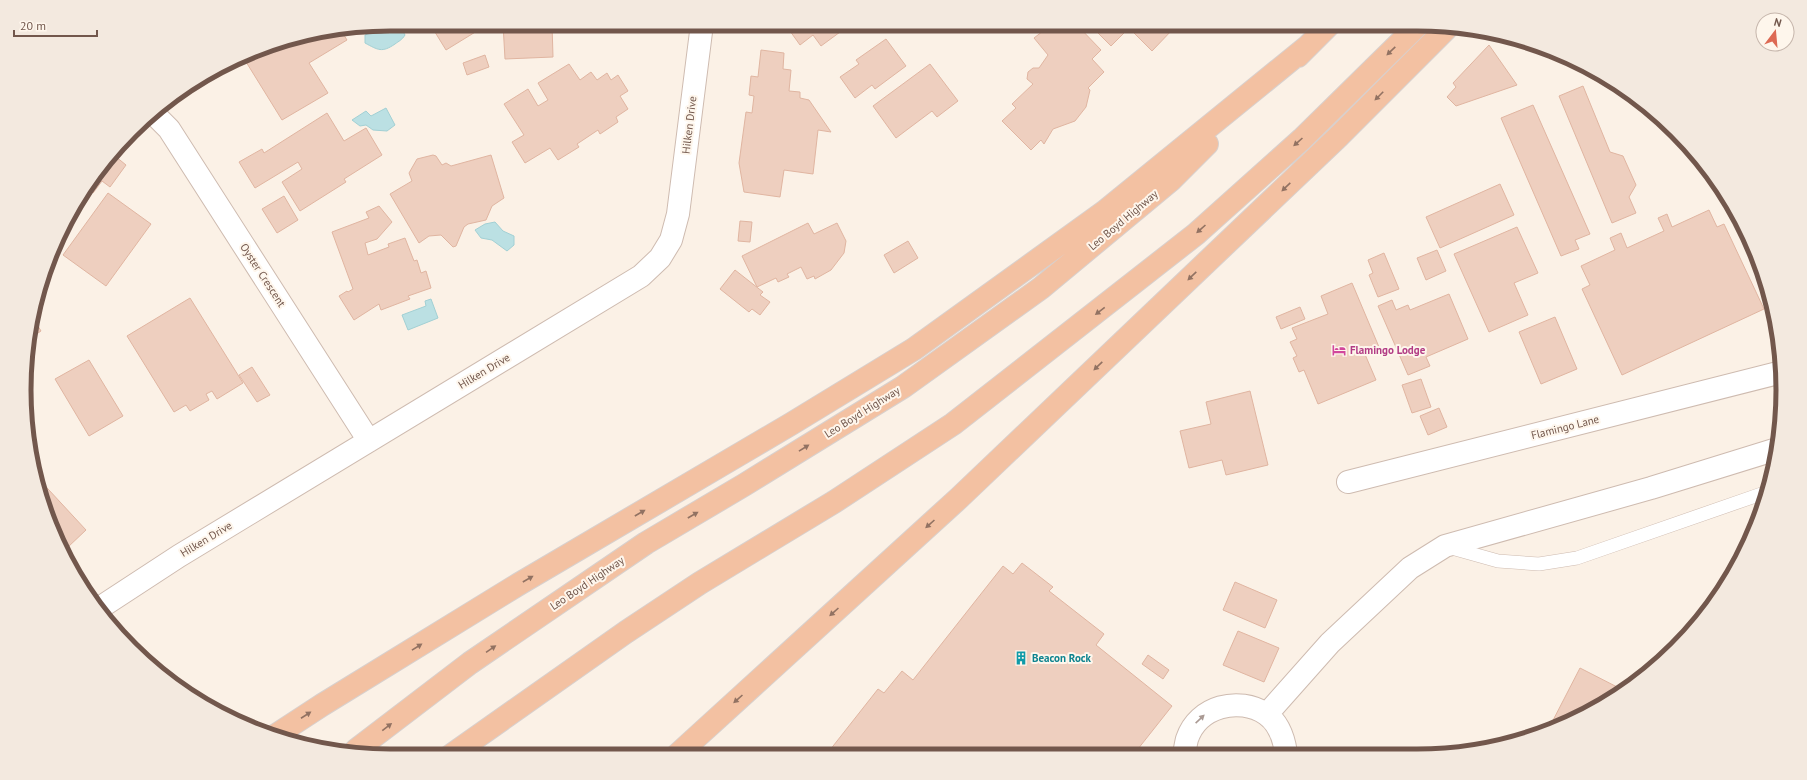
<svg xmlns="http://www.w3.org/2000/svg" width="1807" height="780" viewBox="0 0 1807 780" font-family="'PT Sans',sans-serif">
	<rect width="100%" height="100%" fill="#fbf1e6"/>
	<path fill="#bbe0e3" stroke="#a2d0d4" d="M394,24H399L405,35C402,40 399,41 395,44C382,53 378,50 365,43V35L373,32C382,36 387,31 394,24Z
		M563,24H581L570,32Z
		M386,108L395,125L387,131L373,130L366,125L360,126L352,120L366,111L371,116Z
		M495,222L503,231L514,236V245L507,251L492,240L481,238L475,230L485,224Z
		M431,299L438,318L408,330L402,315L426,306L425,301Z"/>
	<path fill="#eecfbf" stroke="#e0b5a1" d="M430,24H472L477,31L446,50Z
		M503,24H552L553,57L505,59Z
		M785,24H851L821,46L813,35L800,45Z
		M1052,24H1076L1101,50L1092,59L1104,72L1088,88L1090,90L1086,107L1075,121L1053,129L1044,144L1041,140L1031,150L1002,121L1016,108L1012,104L1033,84L1027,79L1028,72L1033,68H1039L1048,55L1034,38Z
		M1089,24H1169L1174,28L1152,51L1129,28L1111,46Z
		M342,32L347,40L309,63L328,93L282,120L243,57L272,44Z
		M886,39L906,66L875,89L872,85L855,98L840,77L859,64L856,60Z
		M1489,45L1517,85L1456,106L1447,97L1456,87L1453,83Z
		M761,50L784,53L783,69L791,70L789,91L800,92V98L809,100L831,132L818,130L813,174L784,170L780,197L744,192L739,163L746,112L752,113L754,96L749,95L751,76L758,77Z
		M485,55L489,67L467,75L463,63Z
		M569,64L580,80L591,72L597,80L607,73L611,80L618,75L628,91L620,96L628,109L616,117L618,122L600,134L598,130L577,144L579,147L558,160L550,148L525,163L512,142L524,135L504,104L528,89L538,106L548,100L538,83Z
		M930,64L958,101L937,117L932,111L896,138L873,106Z
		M1583,86L1610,152L1623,156L1636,185L1629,197L1636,213L1612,223L1559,96Z
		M1533,105L1590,234L1575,240L1579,249L1561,256L1501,118Z
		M327,113L344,141L366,128L382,155L344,179L346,182L300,211L282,182L302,169L298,162L255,188L239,162L262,149L264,153Z
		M433,155L436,156L442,165L446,163L451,166L491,155L504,198L492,206L486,220L468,224L464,227L456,246L453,247L441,235L429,236L419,243L390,194L412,181L409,173L417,159Z
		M115,156L126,165L110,187L102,181L93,193L88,189Z
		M1500,184L1514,215L1440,248L1426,217Z
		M108,193L151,224L106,286L63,255Z
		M284,196L298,220L277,233L262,209Z
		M74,206L77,210L71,214L73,207Z
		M379,206L392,222L377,239L365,243L368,255L389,247L388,244L405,238L414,261L417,260L421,273L426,271L431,288L408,296L410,299L381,310L379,304L354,320L339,296L347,291L348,292L353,289L332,232L369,218L366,212Z
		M1709,210L1717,227L1724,224L1764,309L1622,375L1582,289L1590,285L1581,266L1615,250L1610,238L1621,233L1627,248L1664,231L1658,218L1667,214L1672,227Z
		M740,221L752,222L750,242L738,241Z
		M808,223L814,234L837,223L846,241L844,253L831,270L815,279L814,276L807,279L801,267L787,274L789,277L778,282L776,278L757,287L742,256Z
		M1517,227L1538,273L1514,283L1528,315L1489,332L1454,254Z
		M908,241L918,258L894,273L884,255Z
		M1437,250L1446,271L1426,280L1417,258Z
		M1384,253L1399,289L1378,297L1369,275L1373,273L1368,260Z
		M735,270L763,292L760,295L770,302L760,315L752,309L749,312L720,289Z
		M1352,283L1379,347L1364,352L1376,380L1318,404L1304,370L1299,372L1293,358L1297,356L1290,342L1297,339L1292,328L1328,314L1321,296Z
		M1449,294L1468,339L1426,357L1430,366L1408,375L1378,306L1392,300L1396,310L1408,305L1410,310Z
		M190,298L243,383L217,399L212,391L206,394L209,400L190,411L186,405L174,412L127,336Z
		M1300,307L1305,319L1281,329L1276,317Z
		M32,316L41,331L29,339L31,319Z
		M1555,317L1577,369L1541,384L1519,332Z
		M89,360L123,416L89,436L55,379Z
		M252,367L270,395L257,402L239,375Z
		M1421,379L1431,407L1412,413L1402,385Z
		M1250,391L1268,465L1226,475L1222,460L1189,468L1180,431L1211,424L1206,402Z
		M1439,408L1447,427L1428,435L1420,416Z
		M36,476L86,530L68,547L65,544L63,546Z
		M1022,563L1053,587L1049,591L1104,634L1096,645L1172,706L1134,754L826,755L878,689L884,693L902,671L913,680L1003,566L1013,574Z
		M1235,582L1277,600L1265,628L1223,610Z
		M1238,631L1279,648L1264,682L1223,665Z
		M1148,655L1169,670L1163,679L1142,664Z
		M1580,668L1623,690L1557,728L1548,730Z"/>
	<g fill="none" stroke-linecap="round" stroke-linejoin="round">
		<g stroke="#cebbb0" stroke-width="14">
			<path id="service" d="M1448,547L1498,561L1539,564L1577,558L1767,492"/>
		</g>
		<g stroke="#cebbb0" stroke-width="24">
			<path id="minor" d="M152,112L169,129L369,441
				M1348,482L1782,372
				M101,607L179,556L641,276L660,258L671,240L678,214L702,24
				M1267,714L1330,643L1410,568L1445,546L1651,488L1777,449
				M1184,754C1185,749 1186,743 1187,739C1198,706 1239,696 1266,714C1279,723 1284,739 1286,753"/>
		</g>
		<g stroke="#d8d0cd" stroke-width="24">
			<path id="trunk" d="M1298,56L1330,24
				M273,737L322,705L519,584L791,424L914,349L1104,212L1308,46
				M356,750L470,663L646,543L744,485L903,387L1041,288L1171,180L1207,144
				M677,755L959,498L1339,136L1446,29
				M450,756L626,632L700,583L834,502L953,424L1196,234L1302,139L1419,24"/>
		</g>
		<use href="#service" stroke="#fff" stroke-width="13"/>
		<use href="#minor" stroke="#fff" stroke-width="22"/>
		<use href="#trunk" stroke="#f3c1a2" stroke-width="22"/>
	</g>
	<defs><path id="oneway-solid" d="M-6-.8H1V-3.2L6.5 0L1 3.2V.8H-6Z"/></defs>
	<g fill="#927262">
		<use href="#oneway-solid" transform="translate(1391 51) rotate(136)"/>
		<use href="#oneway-solid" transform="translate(1379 96) rotate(135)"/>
		<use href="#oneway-solid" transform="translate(1298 142) rotate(138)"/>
		<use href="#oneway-solid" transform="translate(1286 187) rotate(136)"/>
		<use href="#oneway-solid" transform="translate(1201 229) rotate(138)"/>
		<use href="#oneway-solid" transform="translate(1192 276) rotate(136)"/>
		<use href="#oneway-solid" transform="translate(1100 311) rotate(142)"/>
		<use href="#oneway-solid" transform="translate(1098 366) rotate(136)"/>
		<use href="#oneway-solid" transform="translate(804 448) rotate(-32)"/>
		<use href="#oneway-solid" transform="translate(640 513) rotate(-30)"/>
		<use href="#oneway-solid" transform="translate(693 515) rotate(-30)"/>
		<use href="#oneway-solid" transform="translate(930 524) rotate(138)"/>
		<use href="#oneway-solid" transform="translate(528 579) rotate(-30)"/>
		<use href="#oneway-solid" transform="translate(834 612) rotate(138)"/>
		<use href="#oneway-solid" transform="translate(417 647) rotate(-32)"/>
		<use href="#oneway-solid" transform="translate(491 649) rotate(-34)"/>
		<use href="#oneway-solid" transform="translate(738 699) rotate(138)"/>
		<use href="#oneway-solid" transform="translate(306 715) rotate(-33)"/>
		<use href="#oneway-solid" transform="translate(387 727) rotate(-38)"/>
	</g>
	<use fill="#aa9a94" href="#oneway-solid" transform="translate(1200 719) rotate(-43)"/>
	<defs>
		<g id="hotel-bare" transform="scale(1.08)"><path d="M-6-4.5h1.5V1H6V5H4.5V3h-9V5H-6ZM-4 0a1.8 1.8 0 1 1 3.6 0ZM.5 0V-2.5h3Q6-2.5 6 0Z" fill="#d1479c" stroke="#fef6ec" stroke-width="2.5" paint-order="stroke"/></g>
		<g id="building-bare" transform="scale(1.08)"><path d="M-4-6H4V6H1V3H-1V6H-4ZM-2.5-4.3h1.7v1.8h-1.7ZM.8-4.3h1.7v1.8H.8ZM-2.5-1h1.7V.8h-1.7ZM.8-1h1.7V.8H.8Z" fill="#0f9aa8" stroke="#fef6ec" stroke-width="2.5" paint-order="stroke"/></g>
	</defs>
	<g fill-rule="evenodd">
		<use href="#hotel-bare" x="1339" y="350"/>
		<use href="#building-bare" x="1021" y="658"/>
	</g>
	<g text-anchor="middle" stroke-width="4" stroke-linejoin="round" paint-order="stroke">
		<g font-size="11" fill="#72574c" stroke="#fef6ec">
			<text transform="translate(689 125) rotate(-83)" y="4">Hilken Drive</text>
			<text transform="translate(1123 220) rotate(-40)" y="4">Leo Boyd Highway</text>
			<text transform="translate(263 275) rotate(57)" y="4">Oyster Crescent</text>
			<text transform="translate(484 371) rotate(-31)" y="4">Hilken Drive</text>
			<text transform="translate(862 412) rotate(-32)" y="4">Leo Boyd Highway</text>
			<text transform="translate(1565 427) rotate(-14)" y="4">Flamingo Lane</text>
			<text transform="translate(206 539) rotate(-31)" y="4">Hilken Drive</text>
			<text transform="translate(587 583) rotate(-34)" y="4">Leo Boyd Highway</text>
		</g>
		<g font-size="11" font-weight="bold" fill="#b23c85" stroke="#fef6ec" text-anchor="start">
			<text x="1350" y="354">Flamingo Lodge</text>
		</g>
		<g font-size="11" font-weight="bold" fill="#0d838f" stroke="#fef6ec" text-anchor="start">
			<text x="1032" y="662">Beacon Rock</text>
		</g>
	</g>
	<path d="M0 0H1807V780H0ZM390 31H1417A359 359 0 0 1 1776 390V390A359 359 0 0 1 1417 749H390A359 359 0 0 1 31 390V390A359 359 0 0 1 390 31Z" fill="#f3e9df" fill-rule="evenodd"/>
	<path fill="none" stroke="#72574c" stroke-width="5" d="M390 31H1417A359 359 0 0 1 1776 390V390A359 359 0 0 1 1417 749H390A359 359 0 0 1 31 390V390A359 359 0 0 1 390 31Z"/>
	<g transform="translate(1775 32) rotate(16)"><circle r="19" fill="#fef6ec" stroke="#c6b6ac"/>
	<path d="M0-3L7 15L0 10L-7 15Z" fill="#dd6953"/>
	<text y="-6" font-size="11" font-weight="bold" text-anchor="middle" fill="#72574c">N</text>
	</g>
	<path d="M14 30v6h83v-6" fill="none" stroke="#72574c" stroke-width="2"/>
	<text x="20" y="30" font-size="12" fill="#72574c" stroke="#fef6ec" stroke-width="3" paint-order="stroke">20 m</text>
</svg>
